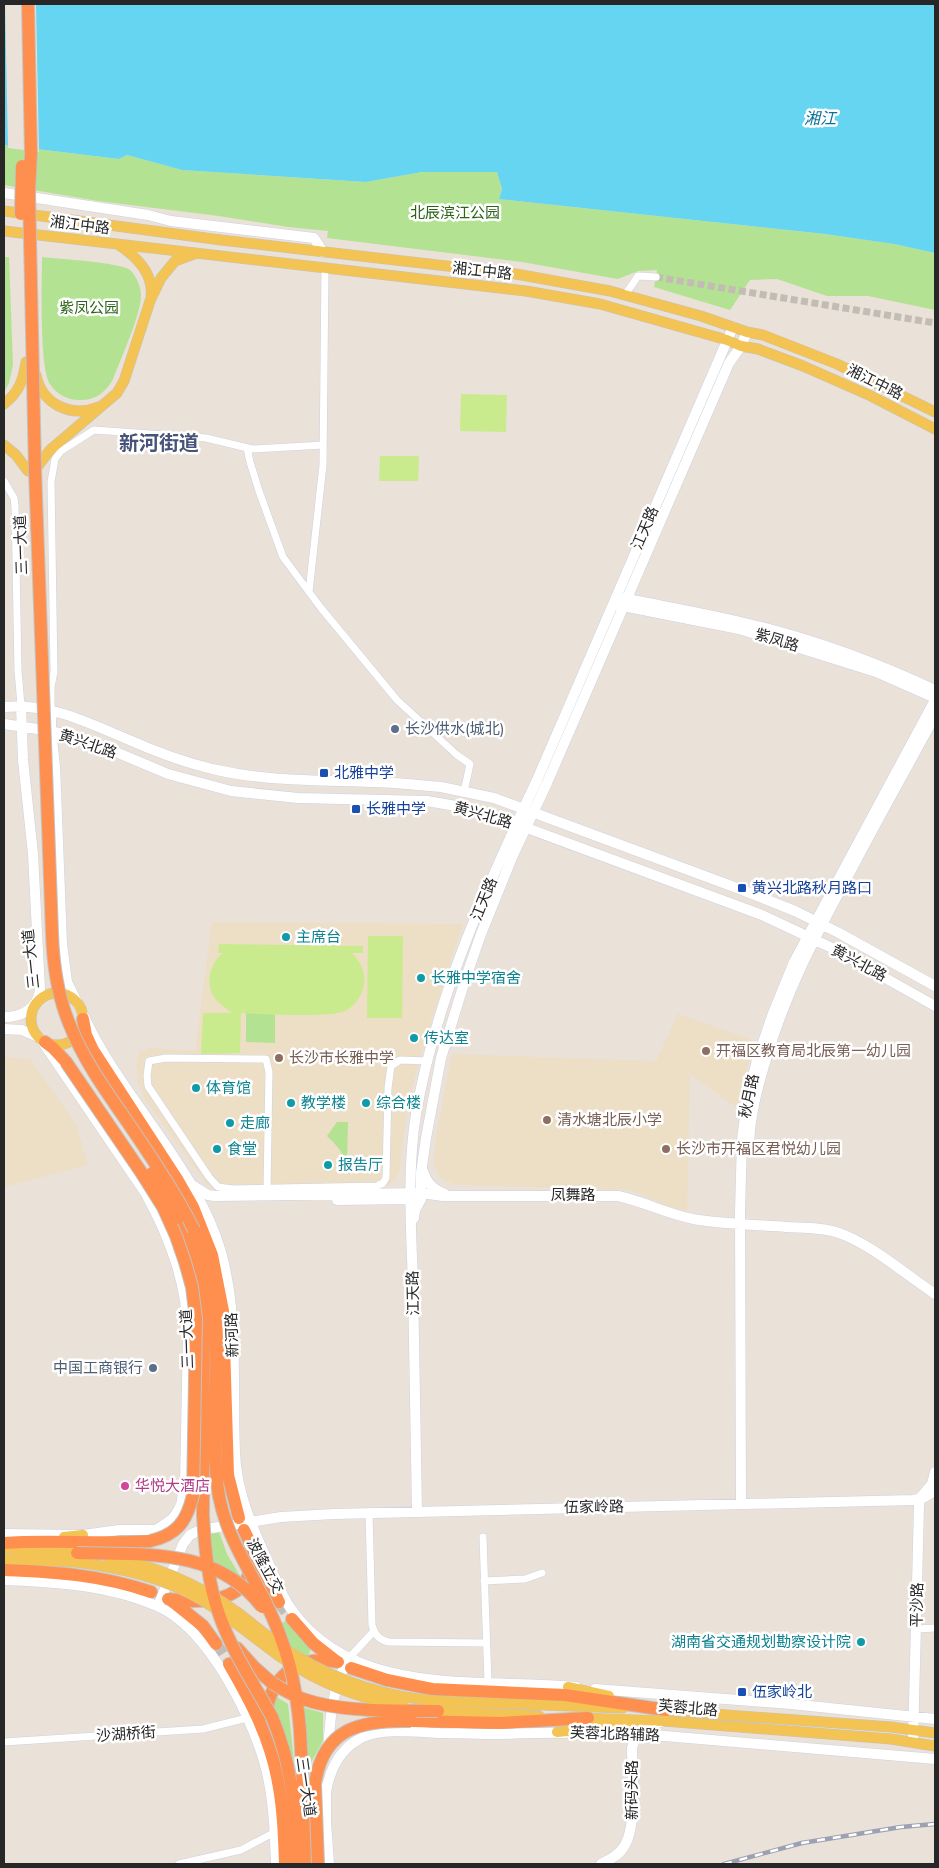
<svg xmlns="http://www.w3.org/2000/svg" width="939" height="1868" viewBox="0 0 939 1868" font-family="Mulish,'Noto Sans SC',sans-serif">
	<rect width="100%" height="100%" fill="#eae1d8"/>
	<path fill="#eddec6" d="M212,922L463,924L431,1021L414,1080L404,1131L400,1168L396,1179L391,1184L383,1187L219,1190L207,1185L144,1098L138,1081L136,1064L139,1052L150,1048L195,1051Z
		M678,1014L753,1040L738,1109L690,1074L687,1211L673,1208L630,1190L458,1185L446,1181L438,1175L434,1163L437,1132L452,1054L656,1061Z
		M4,1057L30,1059L76,1124L88,1165L4,1187Z"/>
	<path fill="#b3e392" d="M4,145L119,159L127,155L182,170L366,182L422,172H497L502,189L499,199L825,234L894,244L935,253V310L868,296H827L777,279L750,280L730,310L654,287L657,270L638,271L618,279L522,262L327,238L328,231L288,227L219,216L98,201L4,185Z
		M4,257H9L13,365L9,383L4,392Z
		M42,257C58,259 119,262 130,270C136,275 141,287 141,295C141,315 121,358 113,379C106,392 95,401 79,400C68,400 56,394 50,384C39,368 42,281 42,257Z
		M246,1013L275,1014V1043L246,1042Z
		M337,1122H348L347,1160H344C342,1150 334,1143 327,1136Z
		M218,1529L227,1554L243,1581L209,1564L206,1531Z
		M286,1621L290,1622L312,1646L307,1659L290,1649L280,1624Z
		M272,1694L288,1704L294,1762H290L269,1705Z
		M302,1707L323,1713V1741L309,1766H305Z"/>
	<path fill="#caeb8d" d="M461,394L507,395L506,432L460,431Z
		M380,456H419L418,481H379Z
		M368,936H403L402,1018H367Z
		M219,944L363,946V953H352C360,961 366,972 364,984C363,995 355,1006 345,1011C330,1018 261,1014 241,1013L240,1053L201,1054L203,1013H232C226,1008 219,1004 214,997C205,983 210,963 223,953H218Z"/>
	<path fill="#66d5f1" d="M4,4H935V253L894,244L825,234L499,199L502,189L497,172H422L366,182L182,170L127,155L119,159L4,145Z"/>
	<path fill="#eae1d8" d="M5,4H36L39,152L8,148Z"/>
	<g fill="none" stroke-linecap="round" stroke-linejoin="round">
		<path stroke="#c3bcb5" stroke-width="7" stroke-dasharray="7 3.5" stroke-linecap="butt" d="M656,277L935,323"/>
		<path stroke="#c3bcb5" stroke-width="12" stroke-dasharray="12 6" stroke-linecap="butt" d="M279,1602L292,1619
			M216,1644L229,1664"/>
		<g stroke="#cdd2e1" stroke-width="8">
			<path id="street" d="M625,295L638,276L656,277
				M247,448L250,462L259,491L283,557L321,608L397,700L457,755L470,764L464,792
				M4,481L14,498L15,506L18,671L21,705
				M309,592L323,465L325,269
				M51,710V687L54,672L51,482L55,459L61,451L94,430L206,438L252,449L323,445
				M267,1188L269,1072L266,1059L166,1058L149,1061L147,1076L148,1086L209,1177L218,1187L233,1189L377,1186L383,1183L386,1178L388,1088L391,1066L400,1060L428,1061
				M369,1513L372,1625C375,1635 379,1640 389,1642L486,1643
				M483,1537L488,1683
				M484,1581L525,1579L542,1573
				M917,1629L935,1628
				M349,1658L374,1631
				M4,1742L203,1729L247,1718
				M179,1864L241,1850L275,1832"/>
		</g>
		<g stroke="#cdd2e1" stroke-width="11">
			<path id="secondary" d="M4,193L148,215L171,221L314,238L323,252
				M623,598C666,607 710,614 753,625C815,640 877,663 935,690
				M618,605L739,629L876,672L935,698
				M4,707C50,703 86,722 127,739C156,752 186,763 217,770C284,785 351,778 418,785L441,787L494,798L745,891L795,911L839,933L935,986
				M51,710V731L55,766L62,944L67,982L79,1006
				M4,724L51,731L85,739L168,774L231,791L298,798L427,801L456,806L489,814L762,915L832,948L935,1006
				M82,1012C119,1096 195,1163 221,1252C239,1317 232,1385 235,1452C236,1491 252,1527 268,1562C275,1577 281,1595 291,1609C354,1699 481,1678 576,1687
				M4,1017C22,1017 37,1009 40,990L33,854L23,760L21,705
				M4,1029L22,1030L40,1038L146,1194C170,1238 187,1283 188,1334L185,1483L181,1505L176,1514L172,1519L156,1530H119L83,1535L4,1534
				M749,1145C750,1114 758,1085 767,1056C786,992 816,934 848,876C876,822 906,769 935,716
				M423,1171C427,1183 433,1190 445,1194
				M192,1185L208,1195L215,1196L421,1193L443,1196H618C646,1202 671,1216 699,1220C727,1224 757,1225 786,1227C803,1228 822,1227 839,1233C871,1244 906,1275 935,1294
				M337,1200L408,1199
				M414,1218L415,1210L421,1199V1173L426,1138L441,1058L466,977L481,934L513,855L547,783L729,363L741,346L747,332
				M741,1504L740,1212L742,1140L747,1101L757,1060L772,1016L794,962L935,700
				M417,1512C416,1436 415,1360 413,1284C411,1227 407,1170 416,1114C436,997 487,886 537,780L733,327
				M4,1580C56,1582 108,1585 157,1606C209,1628 257,1724 268,1777C274,1806 275,1835 276,1864
				M158,1606L183,1544L190,1535L200,1530L281,1517L334,1514L913,1500L923,1498L935,1491
				M595,1689L791,1704L935,1719
				M584,1733L665,1736L935,1759
				M913,1742L919,1506L920,1498L932,1484L935,1472
				M328,1751C330,1719 332,1686 349,1658
				M326,1786V1822L329,1864
				M326,1792C330,1768 340,1748 363,1737C383,1728 417,1732 439,1733C459,1733 479,1734 500,1734C521,1734 543,1732 565,1733
				M601,1864C609,1860 618,1856 623,1848C638,1828 632,1773 632,1748C636,1732 648,1726 663,1721"/>
		</g>
		<g stroke="#c3c3c3" stroke-width="11">
			<path id="primary" d="M4,211L221,240L516,274L610,291L701,316L747,332L763,335L837,364L935,412
				M4,231L526,291L600,304L727,340L741,346L758,349L803,366L871,396L935,429
				M119,245C137,257 154,274 151,297
				M36,375C42,404 70,418 98,407
				M4,404C19,392 23,381 26,362
				M4,445L16,455L28,471
				M35,470L50,450L117,393L124,381L150,301L161,278L175,261L194,254
				M31 1019a26 26 0 1 1 52 0a26 26 0 1 1-52 0Z
				M64,1537L83,1535
				M4,1548L33,1551L77,1553
				M4,1559L76,1562
				M568,1687L609,1696
				M437,1701L623,1708
				M660,1710L891,1727L935,1733
				M438,1711L539,1716
				M581,1718L664,1721L891,1739L935,1746
				M557,1732L628,1725"/>
		</g>
		<g stroke="#c3c3c3" stroke-width="14">
			<path id="highway" d="M83,1019L86,1035L93,1050L177,1179L193,1207L212,1255L223,1311L228,1475L239,1518
				M45,1042L53,1048L66,1062
				M178,1218L197,1271L204,1320L203,1515
				M195,1233C204,1259 211,1286 214,1314C221,1375 209,1436 219,1496
				M244,1530L279,1602
				M4,1543C53,1539 102,1545 150,1541
				M4,1570C56,1572 101,1575 151,1592
				M168,1599C209,1605 260,1601 251,1545
				M172,1601L203,1626L216,1644
				M292,1619L313,1643L336,1661
				M237,1648L254,1667L272,1683
				M229,1664C250,1700 269,1736 277,1777C283,1805 284,1835 285,1864
				M351,1668L387,1680L432,1689L565,1695L666,1710
				M266,1714C271,1676 299,1654 338,1662
				M272,1717C293,1767 295,1810 297,1864
				M411,1721L501,1723L588,1718
				M300,1730L307,1864"/>
		</g>
		<use href="#street" stroke="#fff" stroke-width="7"/>
		<use href="#secondary" stroke="#fff" stroke-width="10"/>
		<use href="#primary" stroke="#f3c354" stroke-width="10"/>
		<use href="#highway" stroke="#ff8f4e" stroke-width="12"/>
		<g stroke="#9ba0b2" stroke-width="4.5">
			<path id="rail" d="M724,1864L802,1843L901,1827L935,1824"/>
		</g>
		<use href="#rail" stroke="#fff" stroke-width="2.5" stroke-dasharray="8" stroke-linecap="butt"/>
		<g stroke="#c3c3c3" stroke-width="11" stroke-linecap="butt">
			<path id="primary-bridge" d="M109,1558C156,1565 199,1585 237,1612C257,1627 276,1644 298,1657C342,1683 387,1697 437,1701
				M76,1562C121,1568 166,1578 205,1602C231,1618 254,1638 279,1656C317,1682 358,1699 404,1706"/>
		</g>
		<g stroke="#c3c3c3" stroke-width="14" stroke-linecap="butt">
			<path id="highway-bridge" d="M28,4L31,154L29,193L35,470L52,933C53,964 57,994 69,1023C82,1057 103,1087 124,1117C149,1154 174,1190 194,1230
				M21,214L22,166
				M66,1062L141,1172L163,1207L176,1236L185,1262L192,1287L196,1319L193,1495C187,1521 177,1535 150,1541
				M152,1173L178,1218
				M219,1496C226,1535 248,1567 265,1601C287,1646 296,1681 300,1730
				M203,1515C205,1550 208,1584 220,1617C233,1653 254,1684 272,1717
				M77,1553C143,1555 217,1547 262,1607
				M272,1683C282,1689 292,1695 303,1699C343,1713 395,1710 438,1711
				M318,1864L315,1784C323,1727 362,1720 411,1721"/>
		</g>
		<use href="#primary-bridge" stroke="#f3c354" stroke-width="10"/>
		<use href="#highway-bridge" stroke="#ff8f4e" stroke-width="12"/>
	</g>
	<g fill="#5c6f8a" stroke="#fff" stroke-width="2">
		<circle cx="395" cy="729" r="5"/>
		<circle cx="153" cy="1368" r="5"/>
	</g>
	<g fill="#1a4fb4" stroke="#fff" stroke-width="2">
		<rect x="319" y="768" width="10" height="10" rx="2.5"/>
		<rect x="351" y="804" width="10" height="10" rx="2.5"/>
		<rect x="737" y="883" width="10" height="10" rx="2.5"/>
		<rect x="737" y="1687" width="10" height="10" rx="2.5"/>
	</g>
	<g fill="#0f9aa8" stroke="#fff" stroke-width="2">
		<circle cx="286" cy="937" r="5"/>
		<circle cx="421" cy="978" r="5"/>
		<circle cx="414" cy="1038" r="5"/>
		<circle cx="196" cy="1088" r="5"/>
		<circle cx="291" cy="1103" r="5"/>
		<circle cx="366" cy="1103" r="5"/>
		<circle cx="230" cy="1123" r="5"/>
		<circle cx="217" cy="1149" r="5"/>
		<circle cx="328" cy="1165" r="5"/>
		<circle cx="861" cy="1642" r="5"/>
	</g>
	<g fill="#8d6e63" stroke="#fff" stroke-width="2">
		<circle cx="706" cy="1051" r="5"/>
		<circle cx="279" cy="1058" r="5"/>
		<circle cx="547" cy="1120" r="5"/>
		<circle cx="666" cy="1149" r="5"/>
	</g>
	<circle fill="#d1479c" stroke="#fff" stroke-width="2" cx="125" cy="1486" r="5"/>
	<g text-anchor="middle" stroke-width="5" stroke-linejoin="round" paint-order="stroke">
		<g font-size="15" fill="#2c6417" stroke="#fff">
			<text x="455" y="218">北辰滨江公园</text>
			<text x="89" y="313">紫凤公园</text>
		</g>
		<g font-size="15" fill="#272727" stroke="#fff">
			<text transform="translate(80 225) rotate(7)" y="5">湘江中路</text>
			<text transform="translate(482 271) rotate(6)" y="5">湘江中路</text>
			<text transform="translate(875 382) rotate(26)" y="5">湘江中路</text>
			<text transform="translate(645 528) rotate(-67)" y="5">江天路</text>
			<text transform="translate(21 545) rotate(-92)" y="5">三一大道</text>
			<text transform="translate(777 640) rotate(17)" y="5">紫凤路</text>
			<text transform="translate(88 744) rotate(19)" y="5">黄兴北路</text>
			<text transform="translate(483 815) rotate(16)" y="5">黄兴北路</text>
			<text transform="translate(484 899) rotate(-68)" y="5">江天路</text>
			<text transform="translate(31 959) rotate(-96)" y="5">三一大道</text>
			<text transform="translate(859 963) rotate(28)" y="5">黄兴北路</text>
			<text transform="translate(749 1096) rotate(-78)" y="5">秋月路</text>
			<text x="573" y="1200">凤舞路</text>
			<text transform="translate(413 1293) rotate(-91)" y="5">江天路</text>
			<text transform="translate(232 1335) rotate(-92)" y="5">新河路</text>
			<text transform="translate(187 1339) rotate(-92)" y="5">三一大道</text>
			<text transform="translate(594 1507) rotate(-1)" y="5">伍家岭路</text>
			<text transform="translate(265 1566) rotate(62)" y="5">波隆立交</text>
			<text transform="translate(917 1605) rotate(-89)" y="5">平沙路</text>
			<text transform="translate(688 1708) rotate(5)" y="5">芙蓉北路</text>
			<text transform="translate(126 1734) rotate(-4)" y="5">沙湖桥街</text>
			<text transform="translate(615 1734) rotate(2)" y="5">芙蓉北路辅路</text>
			<text transform="translate(306 1787) rotate(82)" y="5">三一大道</text>
			<text transform="translate(632 1790) rotate(-90)" y="5">新码头路</text>
		</g>
		<g font-size="15" fill="#4e5e75" stroke="#fff" text-anchor="start">
			<text x="405" y="734">长沙供水(城北)</text>
			<text x="143" y="1373" text-anchor="end">中国工商银行</text>
		</g>
		<g font-size="15" fill="#164399" stroke="#fff" text-anchor="start">
			<text x="334" y="778">北雅中学</text>
			<text x="366" y="814">长雅中学</text>
			<text x="752" y="893">黄兴北路秋月路口</text>
			<text x="752" y="1697">伍家岭北</text>
		</g>
		<g font-size="15" fill="#0d838f" stroke="#fff" text-anchor="start">
			<text x="296" y="942">主席台</text>
			<text x="431" y="983">长雅中学宿舍</text>
			<text x="424" y="1043">传达室</text>
			<text x="206" y="1093">体育馆</text>
			<text x="301" y="1108">教学楼</text>
			<text x="376" y="1108">综合楼</text>
			<text x="240" y="1128">走廊</text>
			<text x="227" y="1154">食堂</text>
			<text x="338" y="1170">报告厅</text>
			<text x="851" y="1647" text-anchor="end">湖南省交通规划勘察设计院</text>
		</g>
		<g font-size="15" fill="#785e54" stroke="#fff" text-anchor="start">
			<text x="716" y="1056">开福区教育局北辰第一幼儿园</text>
			<text x="289" y="1063">长沙市长雅中学</text>
			<text x="557" y="1125">清水塘北辰小学</text>
			<text x="676" y="1154">长沙市开福区君悦幼儿园</text>
		</g>
		<g font-size="15" fill="#b23c85" stroke="#fff" text-anchor="start">
			<text x="135" y="1491">华悦大酒店</text>
		</g>
		<g font-size="16" font-style="italic" fill="#0a7198" stroke="#fff">
			<text x="820" y="124">湘江</text>
		</g>
		<g font-size="20" font-weight="bold" fill="#475378" stroke="#fff">
			<text x="159" y="450">新河街道</text>
		</g>
	</g>
	<rect width="939" height="1868" fill="none" stroke="#272727" stroke-width="10"/>
</svg>
